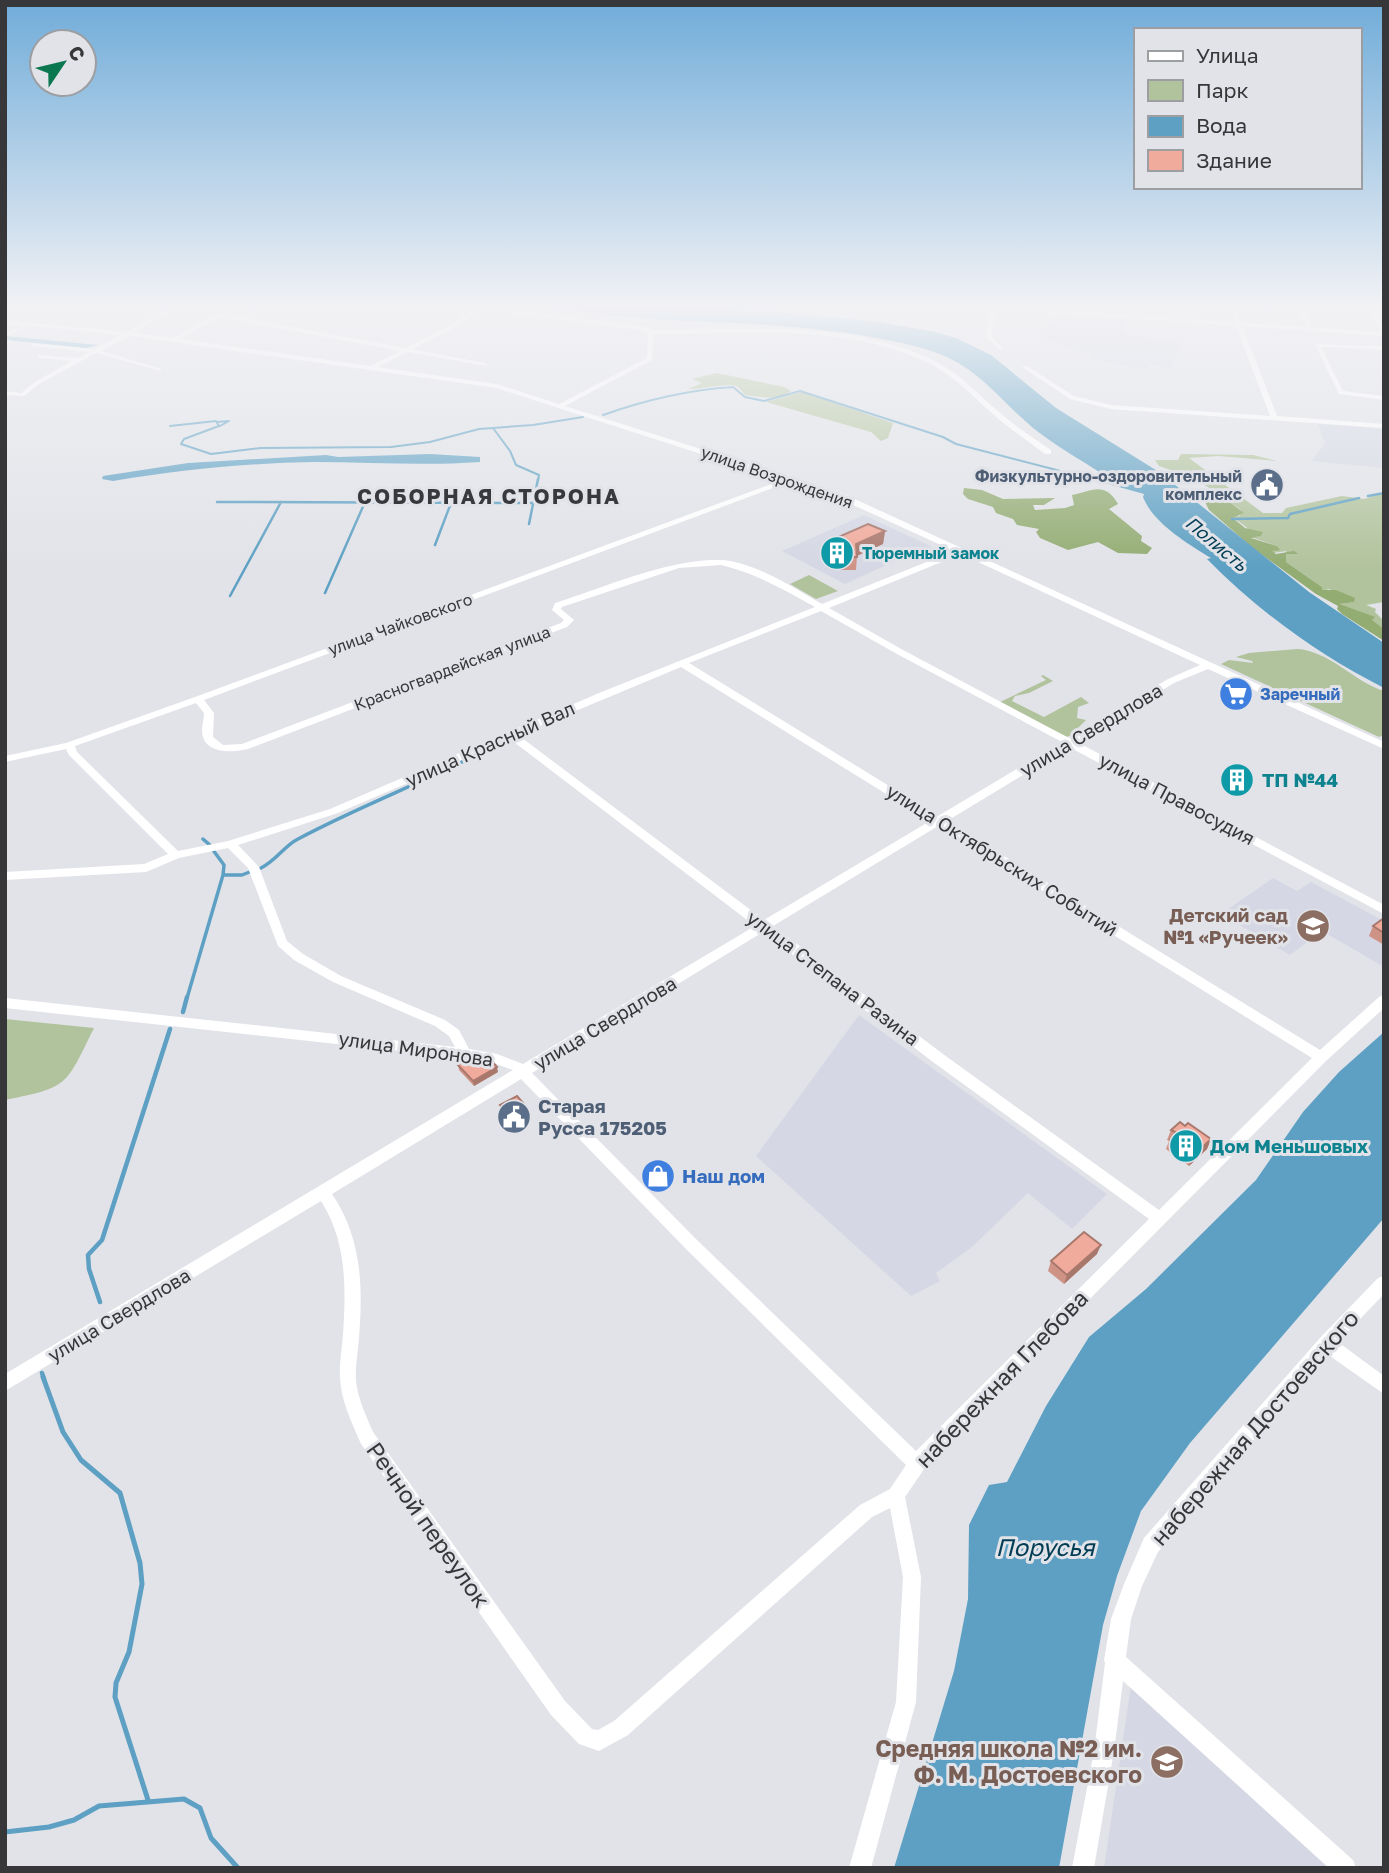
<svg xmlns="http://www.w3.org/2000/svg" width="1389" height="1873" viewBox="0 0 1389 1873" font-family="'Golos Text',sans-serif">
	<rect width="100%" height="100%" fill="#e1e3e8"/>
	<path fill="#d5d8e4" d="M1057,317L1126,321L1125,334L1182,344L1170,368L1149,365L1144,370L1090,358V354L1062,346L1034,333L1051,324Z
		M1318,424L1384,429V468L1312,461L1325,443Z
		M864,515L941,551L920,560L908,555L845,584L782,551Z
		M1273,878L1297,891L1311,882L1384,921V967L1322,931L1290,955L1221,914Z
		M859,1015L928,1065L1107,1194L1072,1229L1028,1193L972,1247L936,1273L940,1281L911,1296L756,1156Z
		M1131,1685L1328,1868H1104Z"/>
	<path fill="#b1c39c" d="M717,373L784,387L791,391C778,401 761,397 745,395C743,393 741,389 738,387C731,381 700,390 688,389L702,383L692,379Z
		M802,392L893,423L888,438L881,441L871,432L766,402Z
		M1181,454L1253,455L1277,461L1219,456L1189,458L1263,513H1282L1286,508L1342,496L1364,499L1384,493V602L1366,605L1376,609L1375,612L1384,621V629L1361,612L1340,604L1354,602L1329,589L1322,591V587L1286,562V551L1273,553L1271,551L1277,546L1251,537H1259L1233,517L1240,516L1241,510L1227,500V492L1211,489L1191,477L1159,466L1155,460H1178Z
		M809,575L838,591L816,599L790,584Z
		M1298,649C1331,652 1353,681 1384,691V735L1379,737L1221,664L1229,660L1253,663L1252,661L1236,657L1249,653Z
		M1043,675L1053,681L1029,693L1015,696L1012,701L1044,717L1081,697L1089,703L1078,707L1077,718L1086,720L1070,736L1065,737L1000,702L1046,680L1041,676Z
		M5,1019L94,1028C65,1086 70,1087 5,1100Z"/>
	<path fill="#93ac72" d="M964,488L982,490L1003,499L1055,498L1044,505H1033L1035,510L1065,508L1074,505L1072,495C1091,492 1104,480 1118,504L1109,509L1142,536L1141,541L1152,548L1147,554L1118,553L1098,542L1068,550L1040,538L1036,532L1039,529L1017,525L1013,519L996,513L993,507L968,499L963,494Z
		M1211,489L1227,491L1230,494L1227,500L1244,513L1233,518L1245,528L1263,532L1261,536L1251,538L1277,546L1280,550L1272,551L1276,554L1294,551L1298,554H1286V562L1322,587V590H1336L1355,598L1354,602L1340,604L1375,617L1372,620L1384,629V641L1342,614L1337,609L1338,606L1316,594L1254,549L1209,510L1203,498L1197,495Z"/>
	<path fill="#5da0c3" d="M552,307L722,308L789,313L879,322L935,332L956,338L991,355L1056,408L1159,472L1309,592L1384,643V688C1319,655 1258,611 1207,559L1211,558C1188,544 1153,523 1143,497L1144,494L1101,482L1116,484C1090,464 1059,449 1033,428C1003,403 980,370 942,355C916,344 887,340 860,335C758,318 654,326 552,307Z
		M5,336L98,345L86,348L15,341L5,339Z
		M430,454L480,457V462C425,466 369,462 314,462C247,463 179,470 113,481L102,479L103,476L188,463L326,455L338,457Z
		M1384,1032V1218L1190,1443L1141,1511L1117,1576L1103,1625L1059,1868H894L954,1671L968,1599L969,1525L989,1485L1007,1482L1046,1406L1089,1337L1146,1289L1256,1180L1303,1112L1339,1072Z"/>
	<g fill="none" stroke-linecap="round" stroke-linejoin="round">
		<path stroke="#5da0c3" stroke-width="2" d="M603,415C645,400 688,390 733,387L745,397L764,401L800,391L943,437L956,444L1099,481
			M217,422L229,421L220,426
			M170,426L216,421L219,426L184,439L181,444L211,454L261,448L391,447L430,442L479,429L533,425L583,417
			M493,428L510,451L516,465L539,475L538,481"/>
		<path stroke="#5da0c3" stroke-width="2.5" d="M1093,479L1103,482
			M1368,496L1384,493
			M217,502L533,503
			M1232,519L1288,518L1290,514L1359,498
			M529,524L538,479
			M435,545L451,503
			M325,593L365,502
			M230,596L281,502"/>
		<path stroke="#5da0c3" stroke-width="3.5" d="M203,839L211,846
			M261,868C277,860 284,846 298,839C352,810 409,788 464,761
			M223,875H242L252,871
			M187,998L223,875L224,865L213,850"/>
		<path stroke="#5da0c3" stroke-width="4.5" d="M183,1012L187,997
			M100,1302L89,1269L88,1255L102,1240L170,1029
			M42,1373L44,1379"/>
		<path stroke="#5da0c3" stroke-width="5" d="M43,1377L63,1432L81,1460L120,1493L140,1563L142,1584L129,1652L116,1683L115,1697L148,1800
			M5,1832L49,1827L74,1820L99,1806L184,1799L200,1808L211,1838L238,1868"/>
		<path fill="#fff" fill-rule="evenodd" d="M171,307H179L134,333L173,338L212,316L224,314L405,348L444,329L475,308L474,307H492L646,327L652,330C745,330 851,319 937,362C960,374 979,395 999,412C1015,426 1033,438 1051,450V454H1045C1028,441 1010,429 994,415C974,398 956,377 932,365C848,322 745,334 654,334L652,360L565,406L846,495L1384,742V749L1208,669L1174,683L1077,742L1384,905V914L1069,747L947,821L1320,1050L1379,997L1384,995V1008L1326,1061L931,1459L905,1497L921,1577L916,1702L871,1868H849L896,1702L903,1577L890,1508L872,1517L628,1735L599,1751L579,1744L551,1715L361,1444C352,1423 341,1401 340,1378C339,1364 342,1349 343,1335C346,1288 347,1242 321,1201L5,1391V1374L513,1070L496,1064L465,1058L5,1008V998L455,1047L449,1036L435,1026L333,982L294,960L278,946L248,868L228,848L179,858L146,872L5,880V872L144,864L168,854L69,755L66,749L5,762V756L66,743L195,697L782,480L496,388L130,336L101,351L161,369V371L96,353L39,384L24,396L5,395V391L21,393L35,382L72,361L39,358L37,355L78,358L89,352L32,346L30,343L95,349L120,335L30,326L5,337V333L23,326L5,324V320L126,332ZM482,309L644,331L648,333L647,358L559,404L497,384L378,367L407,352L487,366V364L485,363L412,349L448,331ZM224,318L400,351L370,366L181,339L215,319ZM789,482L840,499L954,551L822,604C794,588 753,561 720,560C671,558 602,588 555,603L552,610L564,620L561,623L242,744L223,745L213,737L214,713L204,700ZM961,554L1200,665L1168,679L1069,738L903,650L829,608ZM721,565C755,573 785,590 815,607L599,693L511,731H505L504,734L330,809L228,841L178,851L77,752L75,746L196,703L204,713C204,719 202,724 202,730C202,754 231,753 248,749L567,627L574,620L561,609L562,607L679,568ZM821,611L897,654L1062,742L938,816L689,663ZM681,667L930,821L764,920L518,735ZM510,739L755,926L523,1064L497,1054L469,1049L459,1030L445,1020L341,976L303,954L287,941L259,867L238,845L338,813ZM938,826L1312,1058L1159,1210L943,1054L773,926ZM763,932L933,1062L1149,1219L916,1451L697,1240L532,1073ZM521,1079L687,1250L906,1465L890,1489L860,1505L614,1721L598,1730L592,1729L565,1701L373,1432C366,1416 358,1399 356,1381C355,1367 358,1352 359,1338C363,1287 362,1238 332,1194Z
			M1095,307H1101L1100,318L1095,317Z
			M1167,307H1173L1174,322L1169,321Z
			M1229,307H1235L1277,416L1384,424V428L1111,409L1070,399L1022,367L1027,366L1074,396L1111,405L1270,416Z
			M1298,307H1304L1313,331L1308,330Z
			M1366,307H1372L1384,328V336Z
			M991,308L994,310L992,337L1003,348L1000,350L986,337L988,310Z
			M1315,344L1384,346V350L1321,347L1343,391L1384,396V400L1339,394Z
			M1384,1276V1294L1338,1342L1384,1376V1394L1327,1354L1158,1552L1142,1586L1131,1619L1126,1657L1353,1860L1356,1868H1329L1123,1681L1114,1751L1094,1868H1072L1094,1751L1105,1663L1104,1660L1111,1619L1124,1584L1144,1538L1320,1338L1378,1278Z"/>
		<path fill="#fff" fill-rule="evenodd" d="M964,307H1006L1384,332V336Z"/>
	</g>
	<path fill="#cf9386" d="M885,531L883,544L857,556L856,570H837L835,551L836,538Z
		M1384,918V945L1369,936L1373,926Z
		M458,1065L498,1072L474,1086L459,1070Z
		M500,1105L524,1107L526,1118L510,1125L502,1115Z
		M1185,1126L1211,1139L1207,1149L1189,1166L1166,1149L1169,1141L1167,1140L1171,1130Z
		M1097,1254L1064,1284L1048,1271L1051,1261Z"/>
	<path fill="#a9786d" d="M885,531L883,544L854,557L856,544Z
		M497,1067L498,1072L474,1086L473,1081Z
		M523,1103L526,1118L510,1125L508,1115Z
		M1211,1139L1207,1149L1189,1166L1193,1156Z
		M1101,1245L1097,1254L1064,1284L1067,1275Z"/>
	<path fill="#f1ab9c" stroke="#a9786d" stroke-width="2" d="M868,524L885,531L856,544L857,557H838L836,538Z
		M1384,918V933L1373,926Z
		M472,1057L481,1063L492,1061L497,1067L473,1081L458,1065Z
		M517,1096L523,1103L521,1104L525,1108L508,1115L500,1105Z
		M1180,1122L1185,1126L1188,1123L1211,1139L1193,1156L1170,1140L1177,1133L1171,1130Z
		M1084,1232L1101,1245L1067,1275L1051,1261Z"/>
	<linearGradient id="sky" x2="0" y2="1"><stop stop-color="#70acd9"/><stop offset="0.54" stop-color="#f2f2f5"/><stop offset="1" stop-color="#f2f2f5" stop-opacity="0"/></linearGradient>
	<rect width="1389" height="569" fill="url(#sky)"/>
	<defs>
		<g id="civic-disc" transform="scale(1.75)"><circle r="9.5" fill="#5c6f8a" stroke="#e1e3e8"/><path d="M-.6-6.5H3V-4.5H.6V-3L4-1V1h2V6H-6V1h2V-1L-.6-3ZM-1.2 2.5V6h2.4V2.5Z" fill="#fff"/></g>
		<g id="building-disc" transform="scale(1.75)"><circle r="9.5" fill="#0f9aa8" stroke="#e1e3e8"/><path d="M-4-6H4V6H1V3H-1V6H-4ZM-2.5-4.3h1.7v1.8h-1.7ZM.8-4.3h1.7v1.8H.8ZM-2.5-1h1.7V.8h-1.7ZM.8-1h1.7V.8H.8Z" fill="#fff"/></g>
		<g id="supermarket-disc" transform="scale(1.75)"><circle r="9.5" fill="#3f7fe0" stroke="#e1e3e8"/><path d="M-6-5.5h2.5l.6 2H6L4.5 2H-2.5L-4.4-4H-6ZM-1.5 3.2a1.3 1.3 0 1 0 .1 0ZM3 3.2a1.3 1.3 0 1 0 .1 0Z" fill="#fff"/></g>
		<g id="school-disc" transform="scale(1.75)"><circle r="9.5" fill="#8d6e63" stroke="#e1e3e8"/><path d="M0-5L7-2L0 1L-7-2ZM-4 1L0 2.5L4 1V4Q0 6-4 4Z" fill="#fff"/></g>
		<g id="shop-disc" transform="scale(1.75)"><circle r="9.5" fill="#3f7fe0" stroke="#e1e3e8"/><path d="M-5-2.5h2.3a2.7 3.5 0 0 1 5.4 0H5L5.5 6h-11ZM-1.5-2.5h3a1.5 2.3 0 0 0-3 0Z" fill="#fff"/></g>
	</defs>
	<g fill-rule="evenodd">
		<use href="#civic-disc" x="1267" y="485"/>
		<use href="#building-disc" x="837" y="553"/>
		<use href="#supermarket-disc" x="1236" y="694"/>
		<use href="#building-disc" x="1237" y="780"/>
		<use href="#school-disc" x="1313" y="926"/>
		<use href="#civic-disc" x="514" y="1117"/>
		<use href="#building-disc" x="1186" y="1146"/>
		<use href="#shop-disc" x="658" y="1176"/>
		<use href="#school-disc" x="1167" y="1762"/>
	</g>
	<g text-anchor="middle" stroke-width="6" stroke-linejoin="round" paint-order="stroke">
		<g font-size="16" font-weight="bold" fill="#4e5e75" stroke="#e1e3e8" text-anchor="end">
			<text x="1242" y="482">Физкультурно-оздоровительный<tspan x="1242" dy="18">комплекс</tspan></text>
		</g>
		<g font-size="16" fill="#373739" stroke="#e1e3e8">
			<text transform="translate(777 477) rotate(19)" y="6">улица Возрождения</text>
			<text transform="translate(400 624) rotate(-20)" y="6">улица Чайковского</text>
			<text transform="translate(452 668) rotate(-21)" y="6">Красногвардейская улица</text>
		</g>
		<g font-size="16" font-weight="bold" fill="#0d838f" stroke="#e1e3e8" text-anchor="start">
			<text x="862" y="559">Тюремный замок</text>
		</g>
		<g font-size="16" font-weight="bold" fill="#366cbe" stroke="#e1e3e8" text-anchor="start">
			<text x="1260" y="700">Заречный</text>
		</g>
		<g font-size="18" font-style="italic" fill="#003d55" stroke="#e1e3e8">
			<text transform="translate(1216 544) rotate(40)" y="6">Полисть</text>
		</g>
		<g font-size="19" fill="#373739" stroke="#e1e3e8">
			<text transform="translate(1091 730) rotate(-31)" y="7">улица Свердлова</text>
			<text transform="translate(490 744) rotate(-24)" y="7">улица Красный Вал</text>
			<text transform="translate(1177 799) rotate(28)" y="7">улица Правосудия</text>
			<text transform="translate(1002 860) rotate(32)" y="7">улица Октябрьских Событий</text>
			<text transform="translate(833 978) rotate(37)" y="7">улица Степана Разина</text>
			<text transform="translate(605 1023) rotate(-31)" y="7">улица Свердлова</text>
			<text transform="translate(416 1049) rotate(8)" y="7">улица Миронова</text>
			<text transform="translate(119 1315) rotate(-31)" y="7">улица Свердлова</text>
		</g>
		<g font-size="19" font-weight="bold" fill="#0d838f" stroke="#e1e3e8" text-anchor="start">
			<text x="1262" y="787">ТП №44</text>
			<text x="1210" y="1153">Дом Меньшовых</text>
		</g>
		<g font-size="19" font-weight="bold" fill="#785e54" stroke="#e1e3e8" text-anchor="end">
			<text x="1288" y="922">Детский сад<tspan x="1288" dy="22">№1 «Ручеек»</tspan></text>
		</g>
		<g font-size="19" font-weight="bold" fill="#4e5e75" stroke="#e1e3e8" text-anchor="start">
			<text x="538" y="1113">Старая<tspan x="538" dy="22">Русса 175205</tspan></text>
		</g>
		<g font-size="19" font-weight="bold" fill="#366cbe" stroke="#e1e3e8" text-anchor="start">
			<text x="682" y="1183">Наш дом</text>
		</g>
		<g font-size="21" font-weight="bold" letter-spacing="2" fill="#38393d" stroke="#e1e3e8">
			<text x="489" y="504">СОБОРНАЯ СТОРОНА</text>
		</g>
		<g font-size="23" fill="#373739" stroke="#e1e3e8">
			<text transform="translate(1002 1379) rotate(-46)" y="8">набережная Глебова</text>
			<text transform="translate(1255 1428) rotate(-49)" y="8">набережная Достоевского</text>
			<text transform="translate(428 1525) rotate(55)" y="8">Речной переулок</text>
		</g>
		<g font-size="23" font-weight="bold" fill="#785e54" stroke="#e1e3e8" text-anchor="end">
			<text x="1142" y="1757">Средняя школа №2 им.<tspan x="1142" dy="26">Ф. М. Достоевского</tspan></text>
		</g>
		<g font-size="24" font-style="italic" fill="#003d55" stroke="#e1e3e8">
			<text x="1045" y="1556">Порусья</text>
		</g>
	</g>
	<rect width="1389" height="1873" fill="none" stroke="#373739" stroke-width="14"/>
	<rect x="1134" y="28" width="228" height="161" fill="#e1e3e8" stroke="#9d9ea2" stroke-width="2"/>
	<rect x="1148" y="51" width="35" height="10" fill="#ffffff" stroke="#9d9ea2" stroke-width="2"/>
	<text x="1196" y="63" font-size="21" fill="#373739">Улица</text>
	<rect x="1148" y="80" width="35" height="21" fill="#b1c39c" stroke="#9d9ea2" stroke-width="2"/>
	<text x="1196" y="98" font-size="21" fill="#373739">Парк</text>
	<rect x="1148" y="116" width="35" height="21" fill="#5da0c3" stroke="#9d9ea2" stroke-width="2"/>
	<text x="1196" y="133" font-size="21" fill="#373739">Вода</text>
	<rect x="1148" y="150" width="35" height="21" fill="#f1ab9c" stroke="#9d9ea2" stroke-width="2"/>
	<text x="1196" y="168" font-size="21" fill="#373739">Здание</text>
	<g transform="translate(63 63) rotate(55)"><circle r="33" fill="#e1e3e8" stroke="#9d9ea2" stroke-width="2"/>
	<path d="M0-5L12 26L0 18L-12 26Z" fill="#0b7750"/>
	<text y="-10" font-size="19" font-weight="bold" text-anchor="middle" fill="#373739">С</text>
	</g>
</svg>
